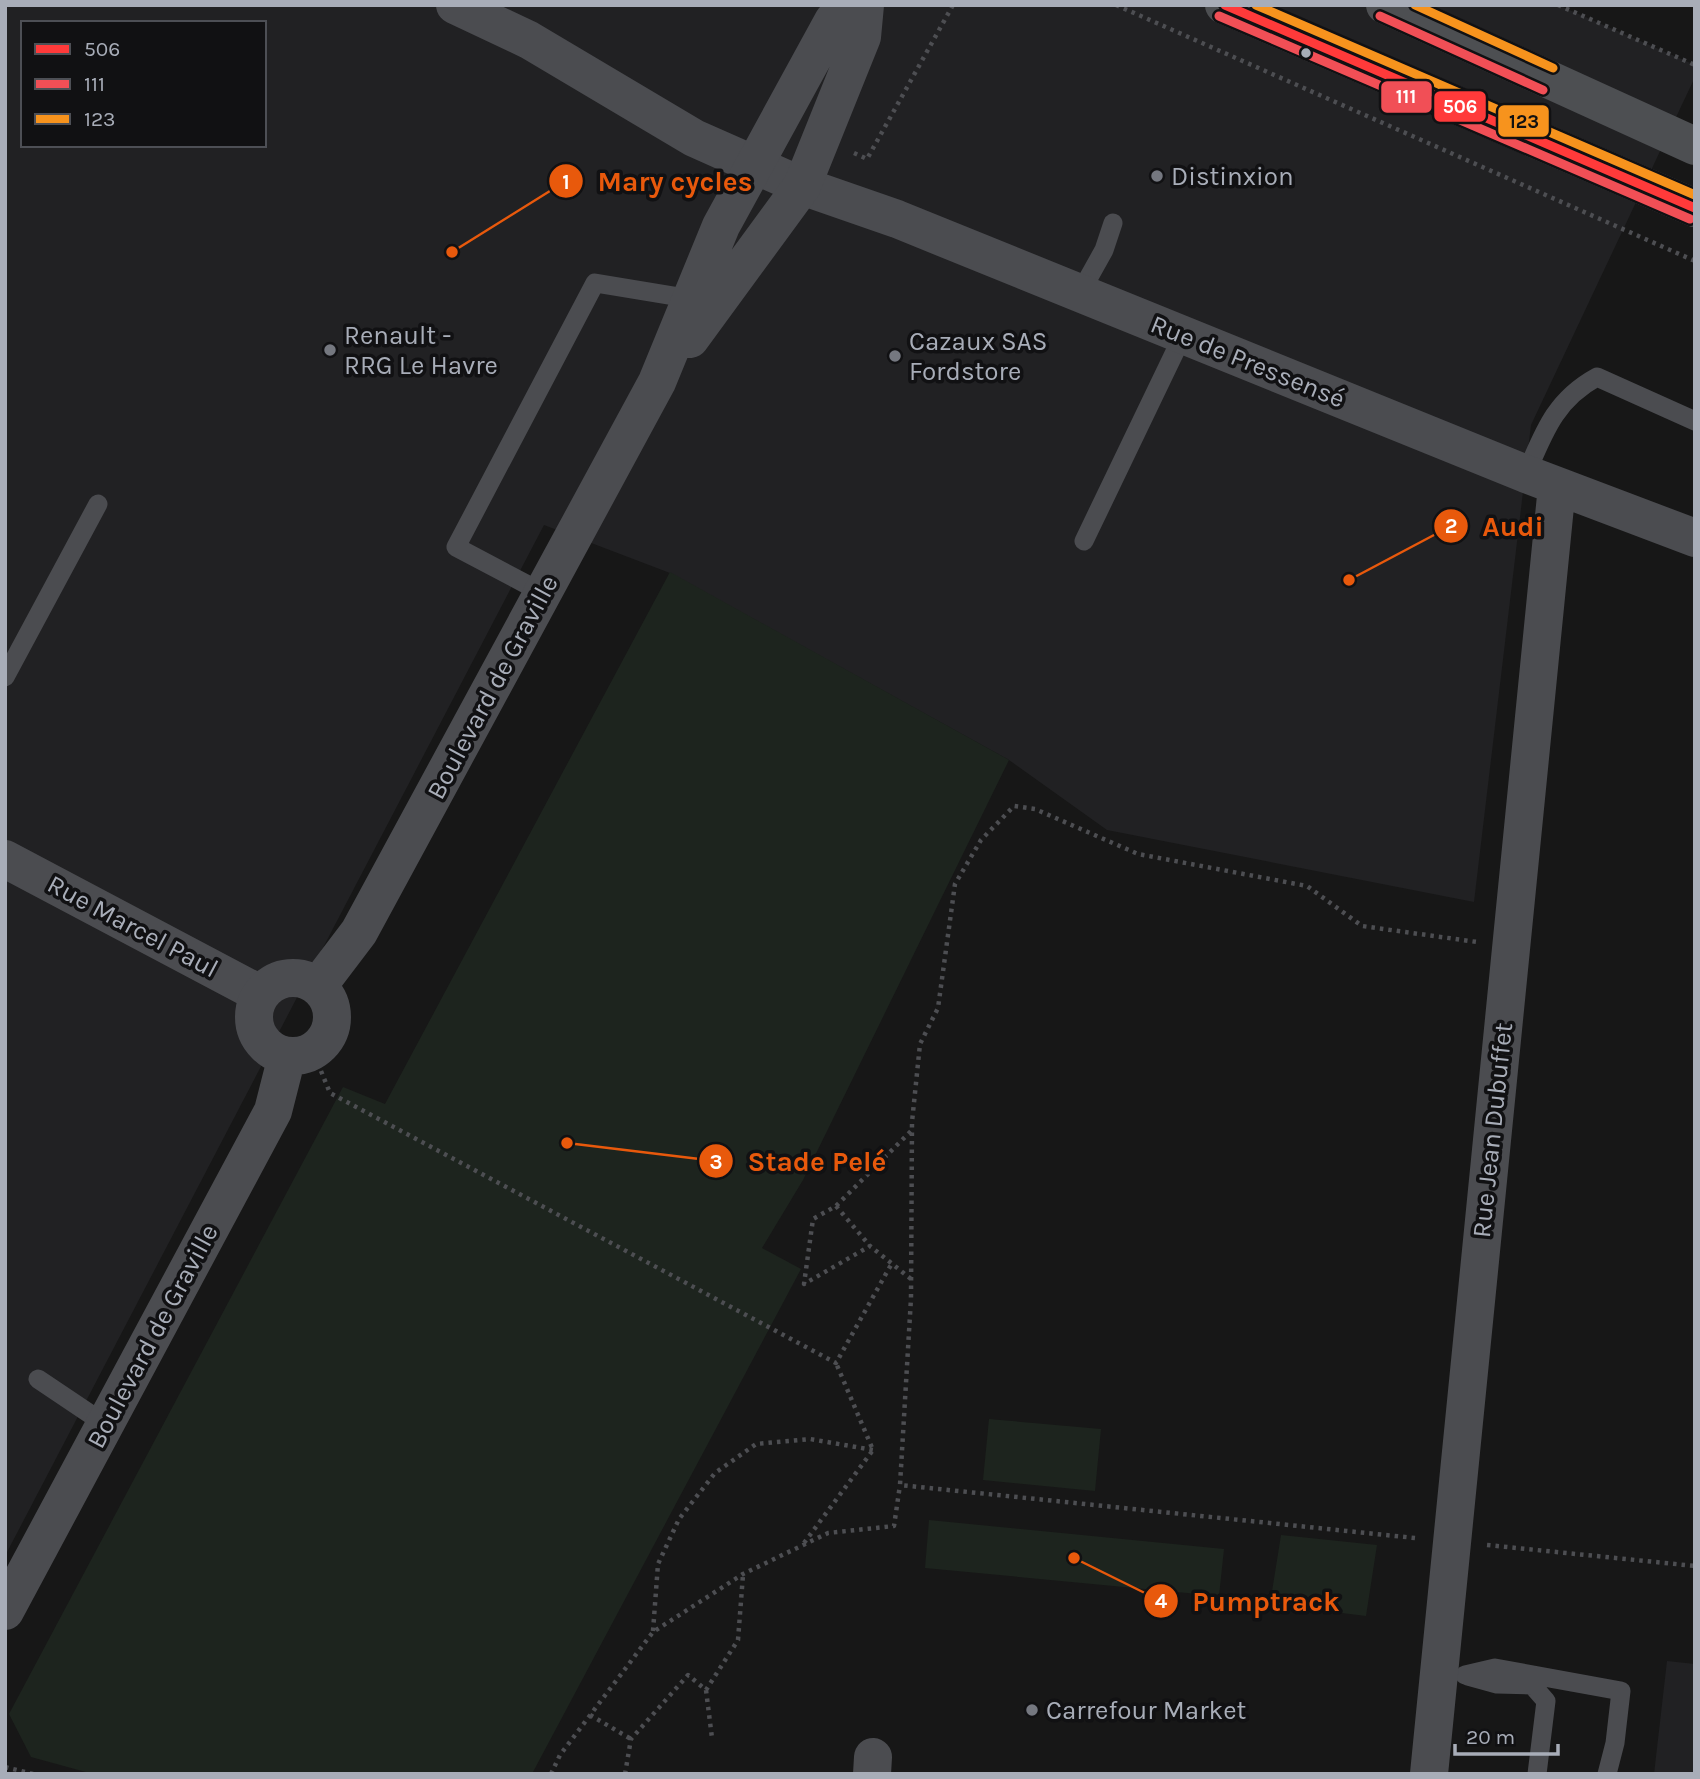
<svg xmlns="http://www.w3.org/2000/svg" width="1700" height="1779" viewBox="0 0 1700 1779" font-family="Karla,sans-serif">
	<rect width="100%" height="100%" fill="#171717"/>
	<path fill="#212123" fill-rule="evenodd" d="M5,5H1558L1695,65V77L1531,425L1474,902L1107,830L1009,760L670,573L544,525L5,1556ZM23,23H264V145H23Z
		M1667,1661L1695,1664V1774H1654Z"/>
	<path fill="#1d241e" d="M670,572L1009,760L803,1180L762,1248L801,1269L533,1772L93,1774L31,1757L9,1714L335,1102L343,1087L385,1104Z
		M989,1419L1101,1429L1095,1491L983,1480Z
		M929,1520L1224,1549L1219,1596L925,1568Z
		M1281,1535L1377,1545L1366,1616L1270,1604Z"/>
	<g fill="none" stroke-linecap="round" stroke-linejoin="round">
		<path stroke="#4d4e52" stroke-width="4.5" stroke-dasharray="3.5 5" stroke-linecap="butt" d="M1116,5L1695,261
			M1558,5L1695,65
			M854,153L867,159L953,5
			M321,1071L330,1093L836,1363L892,1263
			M836,1206L870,1246
			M911,1279L870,1246L804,1284L813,1219L836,1206L911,1131
			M1415,1538L900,1485L911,1298L912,1122L920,1044L938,1008L955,884L981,840L1014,806L1035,809L1138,854L1307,886L1362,926L1477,942
			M804,1543L873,1450L836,1363
			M1487,1545L1695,1566
			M653,1631L658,1564L679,1519L715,1473L756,1444L810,1439L873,1450
			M706,1690L712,1738
			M590,1715L631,1739
			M5,1767L33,1774
			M551,1774L560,1755L653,1632L743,1574L828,1533L894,1526L900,1485
			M625,1774L631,1739L688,1675L706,1690L738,1640L743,1575"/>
		<path stroke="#4b4c50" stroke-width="19" d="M1080,293L1104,250L1113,223
			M1526,474C1544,432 1555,400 1597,377L1695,421
			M1084,541L1183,335
			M543,593L456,547L595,283L692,299
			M5,677L98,504
			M38,1379L105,1424
			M1465,1675L1495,1668L1621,1691L1615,1743L1607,1774
			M1468,1676L1497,1684L1532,1685L1546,1701L1537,1774"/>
		<path stroke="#4b4c50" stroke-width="38" d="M455,5L529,40L694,138L802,186L897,219L1526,474L1695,538
			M5,859L260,994
			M872,1774L873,1757
			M1429,1774L1557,486"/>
		<path stroke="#4b4c50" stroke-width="38" d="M690,339L802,186L862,37L865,5
			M254 1017a39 39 0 1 1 78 0a39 39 0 1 1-78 0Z
			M318,986L359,932L657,382L721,226L833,21L847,5
			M5,1611L273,1111L287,1056"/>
		<path stroke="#4d4f52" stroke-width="38" d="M1224,5L1695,208
			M1385,5L1695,146"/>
		<g stroke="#111113" stroke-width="14">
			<path id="bus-1" d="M1225,5L1695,208"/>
		</g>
		<g stroke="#111113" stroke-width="14">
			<path id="bus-2" d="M1219,16L1690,219
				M1380,16L1543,90"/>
		</g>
		<g stroke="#111113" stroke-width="14">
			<path id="bus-3" d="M1256,5L1695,195
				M1415,5L1553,68"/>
		</g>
		<use href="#bus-1" stroke="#ff3a3a" stroke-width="9"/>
		<use href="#bus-2" stroke="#f14f56" stroke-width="9"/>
		<use href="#bus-3" stroke="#f7931d" stroke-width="9"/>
	</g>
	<circle fill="#a8adb8" stroke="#111113" stroke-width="2.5" cx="1306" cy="53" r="6"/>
	<g fill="#757880" stroke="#111113" stroke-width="2.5">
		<circle cx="1157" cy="176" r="7"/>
		<circle cx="330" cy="350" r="7"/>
		<circle cx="895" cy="356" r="7"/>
		<circle cx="1032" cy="1710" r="7"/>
	</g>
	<g text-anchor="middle" stroke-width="7" stroke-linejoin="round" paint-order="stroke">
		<g font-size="26" fill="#a8adb8" stroke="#111113" text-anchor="start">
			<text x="1171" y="185">Distinxion</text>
			<text x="344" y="344">Renault -<tspan x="344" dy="30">RRG Le Havre</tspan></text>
			<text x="909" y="350">Cazaux SAS<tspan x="909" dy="30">Fordstore</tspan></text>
			<text x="1046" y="1719">Carrefour Market</text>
		</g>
		<g font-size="26" fill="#a8adb8" stroke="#111113">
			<text transform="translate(1248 361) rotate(22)" y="9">Rue de Pressensé</text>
			<text transform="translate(492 687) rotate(-62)" y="9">Boulevard de Graville</text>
			<text transform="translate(133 926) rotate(28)" y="9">Rue Marcel Paul</text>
			<text transform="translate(1492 1130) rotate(-84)" y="9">Rue Jean Dubuffet</text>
			<text transform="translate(152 1336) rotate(-62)" y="9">Boulevard de Graville</text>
		</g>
	</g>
	<path fill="none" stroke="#e8590c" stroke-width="2.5" d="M452 252L566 181M1349 580L1451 526M567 1143L716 1161M1074 1558L1161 1601"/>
	<g fill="#e8590c" stroke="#111113" stroke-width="2.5">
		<circle cx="452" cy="252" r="7"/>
		<circle cx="1349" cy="580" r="7"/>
		<circle cx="567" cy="1143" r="7"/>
		<circle cx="1074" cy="1558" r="7"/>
		<circle cx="566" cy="181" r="18"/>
		<circle cx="1451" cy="526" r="18"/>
		<circle cx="716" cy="1161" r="18"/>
		<circle cx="1161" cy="1601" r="18"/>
	</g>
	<g font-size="21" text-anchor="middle" font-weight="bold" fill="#fff">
		<text x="566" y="189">1</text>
		<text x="1451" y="533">2</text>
		<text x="716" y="1169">3</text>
		<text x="1161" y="1608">4</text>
	</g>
	<g font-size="28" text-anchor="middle" font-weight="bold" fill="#e8590c" stroke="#111113" stroke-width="7" stroke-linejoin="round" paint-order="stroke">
		<text x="675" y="191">Mary cycles</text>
		<text x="1513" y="536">Audi</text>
		<text x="817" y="1171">Stade Pelé</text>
		<text x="1266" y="1611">Pumptrack</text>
	</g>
	<g stroke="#111113" stroke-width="2.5">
		<rect x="1380" y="80" width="53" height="34" rx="7" fill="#f14f56"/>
		<rect x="1433" y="90" width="54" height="33" rx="7" fill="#ff3a3a"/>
		<rect x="1497" y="104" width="53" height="34" rx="7" fill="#f7931d"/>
	</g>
	<g font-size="19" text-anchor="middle" font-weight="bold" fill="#fff">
		<text x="1406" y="103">111</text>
		<text x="1460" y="113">506</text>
	</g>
	<g font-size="19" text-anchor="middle" font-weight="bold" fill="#111">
		<text x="1524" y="128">123</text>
	</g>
	<rect width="1700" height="1779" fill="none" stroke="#a8adb8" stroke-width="14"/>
	<rect x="21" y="21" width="245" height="126" fill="#111113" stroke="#4d4f55" stroke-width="2"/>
	<rect x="35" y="44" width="35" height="10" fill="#ff3a3a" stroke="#4d4f55" stroke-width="2"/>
	<text x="84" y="56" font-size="21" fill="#a8adb8">506</text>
	<rect x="35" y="79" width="35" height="10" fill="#f14f56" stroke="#4d4f55" stroke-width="2"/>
	<text x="84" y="91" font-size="21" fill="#a8adb8">111</text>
	<rect x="35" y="114" width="35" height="10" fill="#f7931d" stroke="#4d4f55" stroke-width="2"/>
	<text x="84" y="126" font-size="21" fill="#a8adb8">123</text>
	<path d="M1455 1744v10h103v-10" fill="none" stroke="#a8adb8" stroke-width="3.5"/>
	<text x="1466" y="1744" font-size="21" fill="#a8adb8" stroke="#111113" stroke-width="5" paint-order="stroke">20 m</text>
</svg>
